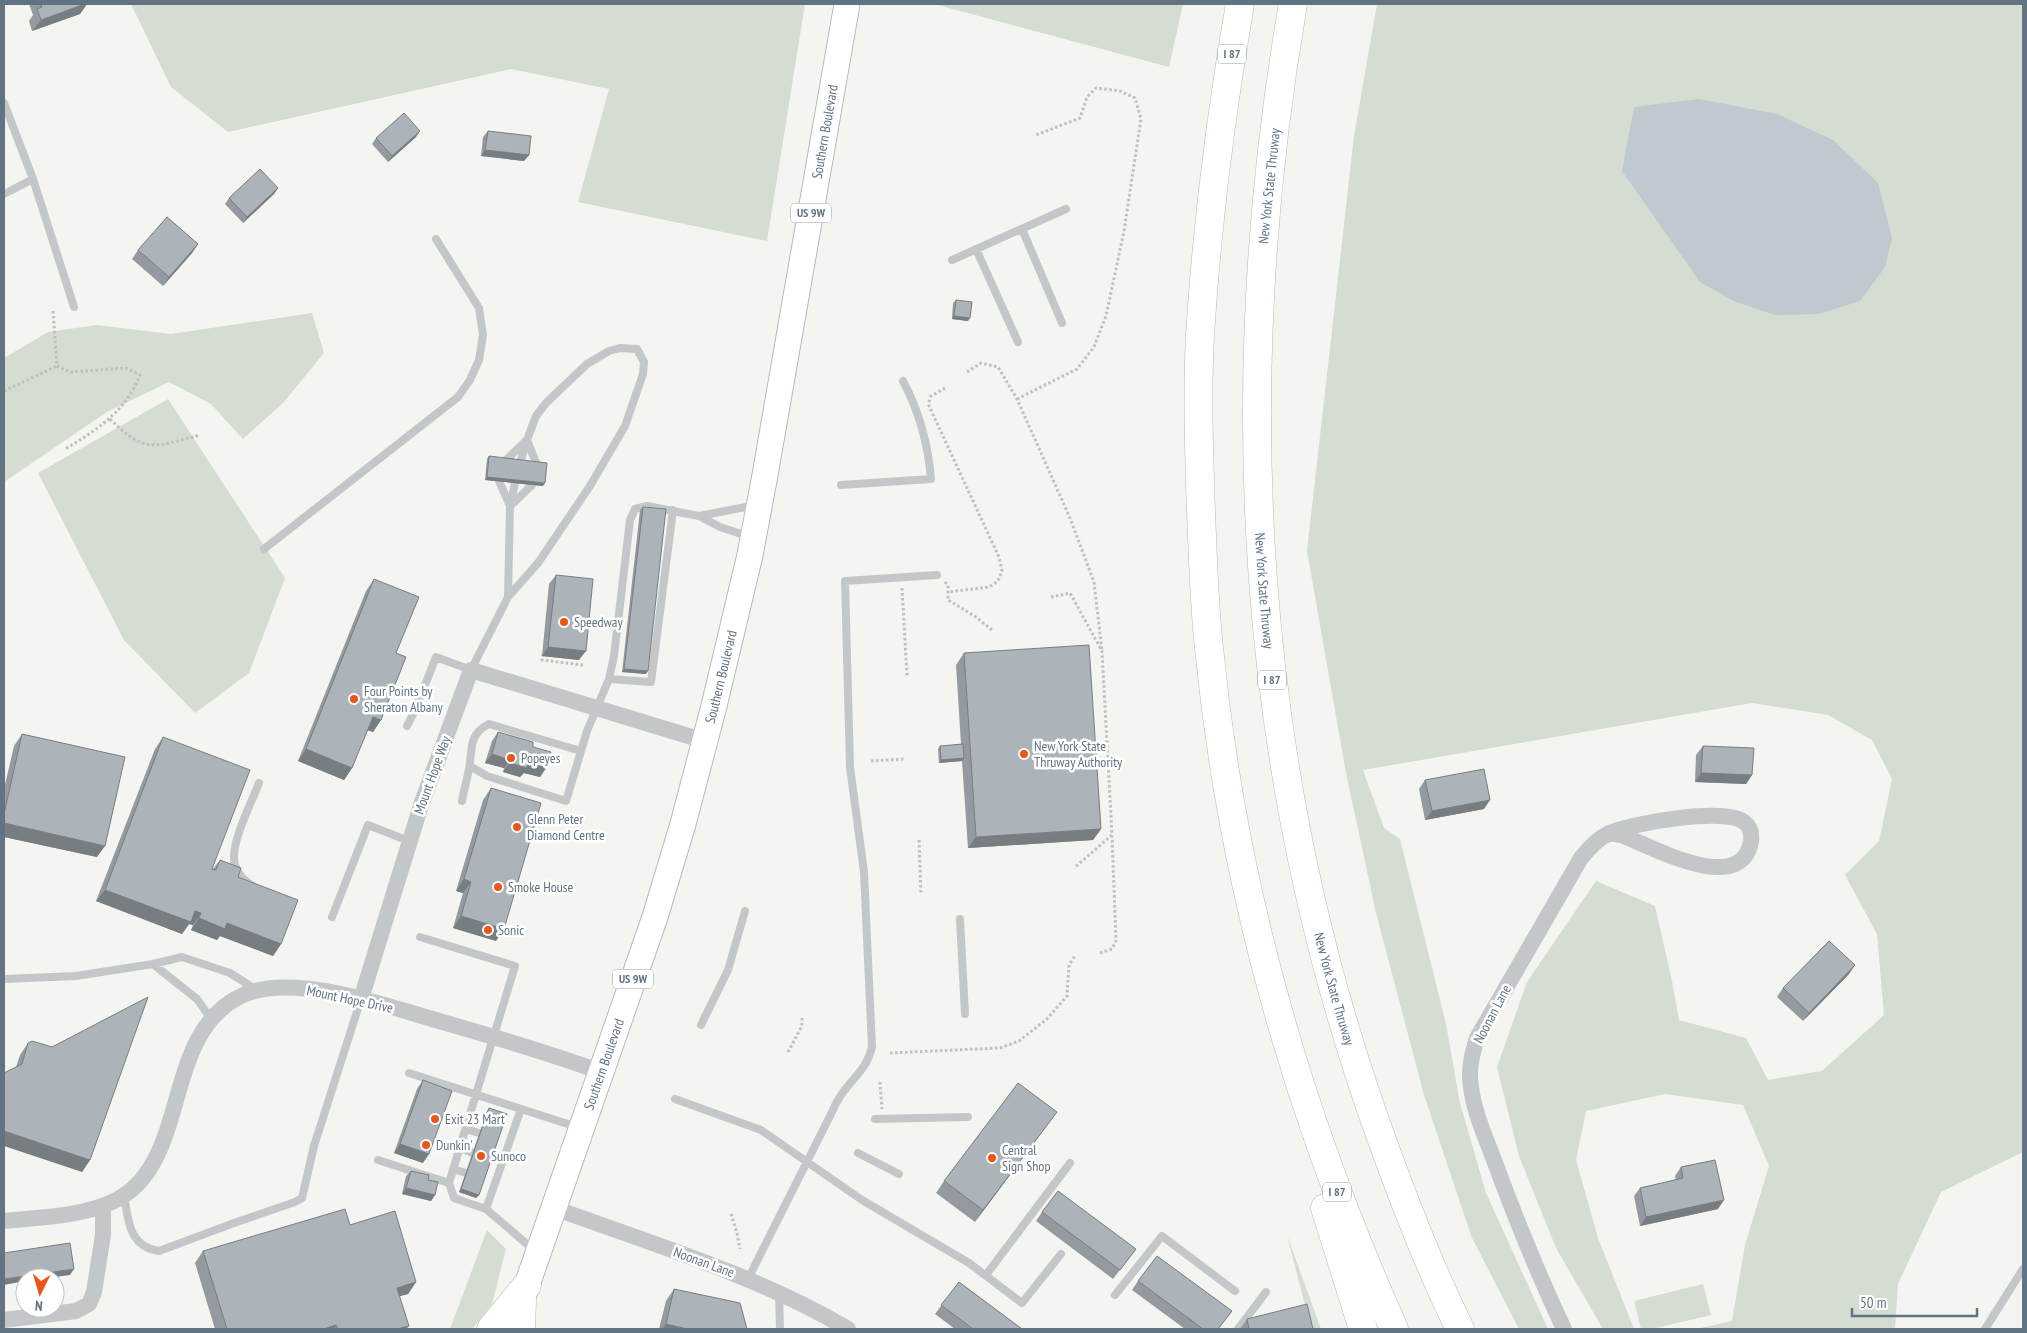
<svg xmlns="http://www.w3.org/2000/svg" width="2027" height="1333" viewBox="0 0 2027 1333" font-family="'PT Sans Narrow',sans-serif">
	<rect width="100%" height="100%" fill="#f4f5f0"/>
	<path fill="#d5dcd1" d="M131,4H805L767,241L578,202L609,89L511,69L228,132L171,87Z
		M934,4H1183L1169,67Z
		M1377,4H2023V1152L1941,1192L1898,1284L1895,1329H1696L1732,1321L1745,1245L1769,1166L1743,1105L1665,1094L1586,1111L1576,1160L1598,1238L1634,1329H1603L1556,1248L1519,1156L1497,1067L1527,982L1596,881L1655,906L1672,981L1679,1020L1746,1038L1768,1080L1822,1071L1884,1015L1877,934L1845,875L1879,841L1892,779L1872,740L1828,715L1752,703L1363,770L1384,828L1400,839L1446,1024L1460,1103L1486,1193L1548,1329H1519L1472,1238L1424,1095L1376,913L1346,773L1307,551L1354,136Z
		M312,313L324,353L283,403L243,439L211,404L169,382L107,412L4,482V358L48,332L97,325L171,334Z
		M168,399L285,578L249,673L195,713L124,640L38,473Z
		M487,1230L506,1249L492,1304L472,1329H450Z
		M1287,1235L1321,1329H1311Z
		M1703,1284L1711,1315L1652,1329H1641L1634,1301Z"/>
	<path fill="#bfc9cf" d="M1699,99L1777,114L1833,140L1878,183L1892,238L1885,267L1860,301L1818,314L1775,315L1734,301L1700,282L1622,171L1634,107Z"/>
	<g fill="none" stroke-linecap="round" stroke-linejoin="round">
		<g stroke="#b6babe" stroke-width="27">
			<g id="primary">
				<path id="s1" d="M520,1305L655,917L683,824L714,706L750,555L765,475L847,4"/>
			</g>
		</g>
		<g stroke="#b6b9bc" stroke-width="29">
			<g id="motorway">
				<path d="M1240,4C1221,113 1207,224 1200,335C1197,394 1199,453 1201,512C1203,558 1204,603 1209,648C1232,883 1298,1114 1394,1329"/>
				<path id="s2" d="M1293,4C1227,385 1249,775 1382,1140C1405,1204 1430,1268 1460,1329"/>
				<path d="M1325,1208L1363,1329"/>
				<path d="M491,1329L527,1285"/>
				<path d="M521,1329L522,1300"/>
			</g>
		</g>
		<path stroke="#bdbfc1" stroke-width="3" stroke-dasharray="2.5 2.5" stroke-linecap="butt" d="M53,311L57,366L70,372L126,368L140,375C127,410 96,431 65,449
			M967,372L981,363L998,367L1017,399L1070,518L1094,582L1102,651
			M945,388L931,396L929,402V406L999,557L1002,571L998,581L989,587L948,592
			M4,391L57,366
			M1017,399L1077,369L1094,347L1106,316L1124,231L1141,119L1135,98L1120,91L1096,88L1087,97L1080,118L1036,135
			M110,419C145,454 155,447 200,435
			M945,582L948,585V600L976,617L992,630
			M902,588L907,676
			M1051,597L1070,593L1102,651L1112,835L1074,868
			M543,654L542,660L583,665
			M871,761L904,759
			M919,840L921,894
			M1100,953L1112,949L1116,941L1112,836
			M788,1052L802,1026V1018
			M890,1053L1000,1048L1019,1041L1047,1019L1067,996L1069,965L1075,956
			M880,1082L882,1109
			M731,1214L737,1233L740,1249"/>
		<path stroke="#c4c7ca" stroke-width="8" d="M4,103L33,179L74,307
			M4,194L33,179
			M1022,229L1062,323
			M976,249L1018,342
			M952,260L1066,209
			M520,463L527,440L537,465
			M499,481L510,506L508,597
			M515,483L510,506L532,485
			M841,485L931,479C928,443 920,413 903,381
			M699,516L756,505
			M264,549L458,397L470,380L479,360L483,335L479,308L436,239
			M609,679L651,682L673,510
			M407,726L416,708L436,657L471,670L508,597L538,563L590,486L625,426L643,374L644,362L637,349L620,348L609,351L587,364L546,403L536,416L527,440L505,461
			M470,766L487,776L566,801L587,731L609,679L614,656L630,520L635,509L647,506L699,516L720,527L750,537
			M462,801C464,790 467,780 469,769C473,751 467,735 489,724L581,751
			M253,886C243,880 234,870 234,858C233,839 252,801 259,783
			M332,917L368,825L409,841
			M960,919L965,1014
			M420,937L515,966L449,1183L454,1198L486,1209L535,1251
			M153,964L197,999L211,1019
			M4,979L76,976L153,964L182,957L230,973L257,990
			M701,1025L728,970L745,911
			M409,1073L577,1127
			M675,1099L761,1130L862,1200L969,1263L1022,1303L1061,1254
			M875,1119L968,1117
			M466,1129L479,1133
			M460,1148L473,1153
			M858,1153L899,1174
			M378,1160L449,1183
			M453,1169L466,1173
			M124,1195C128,1220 129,1247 159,1251L234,1223L295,1202L302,1198L314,1146L361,999
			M486,1209L521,1109
			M986,1275L1070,1163
			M748,1279L832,1112C835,1105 839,1097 844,1091C856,1075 867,1068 872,1047L864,872L850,767L845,581L937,575
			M779,1293L780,1329
			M1115,1295L1162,1236L1235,1291
			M1238,1329L1266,1292
			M1985,1329L2023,1269"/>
		<path stroke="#c4c7ca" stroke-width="16" d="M361,999L422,802L471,670L705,741
			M554,1208C653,1244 756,1275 848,1329
			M4,1221C39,1217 79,1217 112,1202C193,1166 159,1033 243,995C297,972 392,1008 446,1023C498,1038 550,1053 601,1072
			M4,1320L76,1311L89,1304L94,1292L103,1235V1206
			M1564,1329C1538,1274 1515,1217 1494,1160C1485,1136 1474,1112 1471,1087C1468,1070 1472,1054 1477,1038L1581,858C1589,848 1598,838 1610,833C1631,823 1726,807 1744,822C1751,827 1752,834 1751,842C1740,897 1651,846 1621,835L1609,833"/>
		<use href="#primary" stroke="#fff" stroke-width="25"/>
		<use href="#motorway" stroke="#fff" stroke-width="28"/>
	</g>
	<path fill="#949a9f" d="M29,4H87L80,14L32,31L29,21L33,15Z
		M488,131L529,155L524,161L481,156L483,137Z
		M416,137L388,162L372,144L376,138Z
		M278,188L274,194L243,223L225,204L229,198Z
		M198,244L192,253L163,286L132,259L138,250Z
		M956,300L968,321L952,319L953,303Z
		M489,456L543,486L485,480L487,459Z
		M643,507L646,674L622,672L640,510Z
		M556,575L579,660L542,656L549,584Z
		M374,579L396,653L381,720L373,732L367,730L352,768L344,780L298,761L366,591Z
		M964,653L1101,829L1093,840L968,848L962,761L939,763L938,749L940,746L961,744L956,665Z
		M498,732L533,747L546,768L540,777L524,773L520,777L503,772L504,768L485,763L492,741Z
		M22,734L97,857L4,837V789L14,746Z
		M163,737L212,869H213L220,860L238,877L281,944L273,956L220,936L217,940L191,930L193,925L189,924L182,934L96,901L155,749Z
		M1703,746L1752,775L1746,784L1695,782L1696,755Z
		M1425,780L1484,809L1425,820L1419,789Z
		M491,788L496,941L453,928L463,893L456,891L483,800Z
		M1849,974L1803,1021L1777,997L1783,988Z
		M28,1043L90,1160L82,1172L16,1067L20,1055Z
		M423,1080V1163L394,1153L417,1089Z
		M489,1108L479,1195L476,1198L459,1192L487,1111Z
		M1057,1112L975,1222L936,1193L944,1181Z
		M1681,1167L1718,1209L1640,1226L1634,1196L1640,1188L1676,1180L1675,1176Z
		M411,1171L428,1180L435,1195L431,1201L402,1194L406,1176Z
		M1042,1212L1136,1249L1113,1279L1036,1221Z
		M350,1225L416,1282L408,1294L399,1296L406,1329H215L195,1263L203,1251Z
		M1138,1281L1232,1311L1218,1329H1185L1132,1290Z
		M959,1282L1022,1329H955L935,1314Z
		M674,1289L747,1329H659L666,1301Z
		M1247,1319L1313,1329H1240Z"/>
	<path fill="#787d82" d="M85,4H87L80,14L32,31L41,20Z
		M420,131L416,137L388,162L392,156Z
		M485,150L529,155L524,161L481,156Z
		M278,188L274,194L243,223L247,217Z
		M198,244L192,253L163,286L169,277Z
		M954,316L970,318L968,321L952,319Z
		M487,477L545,483L543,486L485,480Z
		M548,647L586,651L579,660L542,656Z
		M624,669L648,671L646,674L622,672Z
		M373,717L381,720L373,732L364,729Z
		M306,749L352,768L344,780L298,761Z
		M492,754L510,760L504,768L485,763Z
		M964,758L962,761L939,763L941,760Z
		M509,763H528L546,768L540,777L524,773L520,777L503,772Z
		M1701,773L1752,775L1746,784L1695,782Z
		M1490,800L1484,809L1425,820L1432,811Z
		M4,823L105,846L97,857L4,837Z
		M1101,829L1093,840L968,848L976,837Z
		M464,879L471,882L463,893L456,891Z
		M105,890L195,911L201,913L193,925L189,924L182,934L96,901Z
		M461,916L504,929L496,941L453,928Z
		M199,918L227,923L281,944L273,956L220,936L217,940L191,930Z
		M1855,965L1849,974L1803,1021L1809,1013Z
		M1057,1112L1048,1124L975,1222L983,1210Z
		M4,1131L90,1160L82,1172L4,1146Z
		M400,1144L429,1154L423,1163L394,1153Z
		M406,1188L435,1195L431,1201L402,1194Z
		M461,1189L479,1195L476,1198L459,1192Z
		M1724,1200L1718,1209L1640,1226L1646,1217Z
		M74,1269L70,1275L48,1278H25V1281L4,1285V1279Z
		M416,1282L408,1294L389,1299L397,1288Z
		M666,1324L687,1329H662Z
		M336,1325L334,1329H324Z
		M409,1326L406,1329H397Z"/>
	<path fill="#acb3b9" stroke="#787d82" d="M41,4H85L41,20L37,9L42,7Z
		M404,113L420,131L392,156L376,138Z
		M488,131L531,136L529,155L485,150Z
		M260,169L278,188L247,217L229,198Z
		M167,217L198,244L169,277L138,250Z
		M956,300L972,302L970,318L954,316Z
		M489,456L547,463L545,483L487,477Z
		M643,507L666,509L648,671L624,669Z
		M556,575L593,579L586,651L548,647Z
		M374,579L419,597L396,653L406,657L381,720L373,717L352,768L306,749Z
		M1089,645L1101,829L976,837L964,653Z
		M498,732L533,742V747L551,752L546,768L528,763L527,768L509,763L510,760L492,754Z
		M22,734L125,757L105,846L4,823V814Z
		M163,737L250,770L212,869L216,870L220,860L241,868L238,877L298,900L281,944L227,923L225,929L199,918L201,913L195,911L191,922L105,890Z
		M963,744L964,758L941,760L940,746Z
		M1703,746L1754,748L1752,775L1701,773Z
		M1484,769L1490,800L1432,811L1425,780Z
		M491,788L541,803L504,929L461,916L471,882L464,879Z
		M1829,941L1855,965L1809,1013L1783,988Z
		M148,997L90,1160L4,1131V1073L22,1064L28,1043L32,1041L52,1047Z
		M423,1080L452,1091L429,1154L400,1144Z
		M1018,1083L1057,1112L983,1210L944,1181Z
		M489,1108L507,1114L479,1195L461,1189Z
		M1715,1160L1724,1200L1646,1217L1640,1188L1683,1178L1681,1167Z
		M411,1171L429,1175L428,1180L438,1182L435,1195L406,1188Z
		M1058,1191L1136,1249L1120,1270L1042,1212Z
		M345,1209L350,1225L395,1211L416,1282L397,1288L409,1326L397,1329H338L336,1325L324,1329H227L203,1251Z
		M70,1243L74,1269L4,1279V1253Z
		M1157,1256L1232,1311L1218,1329H1203L1138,1281Z
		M959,1282L1022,1329H973L941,1305Z
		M674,1289L740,1303L747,1329H687L666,1324Z
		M1307,1304L1313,1329H1249L1247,1319Z"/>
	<g fill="#eb551a" stroke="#fff" stroke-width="2">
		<circle cx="564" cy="622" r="5"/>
		<circle cx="354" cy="699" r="5"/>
		<circle cx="1024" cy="754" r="5"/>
		<circle cx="511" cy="758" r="5"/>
		<circle cx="517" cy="827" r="5"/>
		<circle cx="498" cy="887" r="5"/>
		<circle cx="488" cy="930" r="5"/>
		<circle cx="435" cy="1119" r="5"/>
		<circle cx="426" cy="1145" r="5"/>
		<circle cx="481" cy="1156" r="5"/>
		<circle cx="992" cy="1158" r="5"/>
	</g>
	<g text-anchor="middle" stroke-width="5" stroke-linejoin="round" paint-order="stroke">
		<g fill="#fff" stroke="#919da8" stroke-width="1">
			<rect x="1218" y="44.5" width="28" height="19" rx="4"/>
			<rect x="791" y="203.5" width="40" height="19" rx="4"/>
			<rect x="1258" y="670.5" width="28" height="19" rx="4"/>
			<rect x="613" y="969.5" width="40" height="19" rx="4"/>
			<rect x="1323" y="1182.5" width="28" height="19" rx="4"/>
		</g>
		<g font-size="12" font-weight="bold" fill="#627383">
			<text x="1232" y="58">I 87</text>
			<text x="811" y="217">US 9W</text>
			<text x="1272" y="684">I 87</text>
			<text x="633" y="983">US 9W</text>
			<text x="1337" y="1196">I 87</text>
		</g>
		<g font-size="14" fill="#627383" stroke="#fff">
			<text dy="5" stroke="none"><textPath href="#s1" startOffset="1215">Southern Boulevard</textPath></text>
			<text transform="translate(1269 186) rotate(-84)" y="5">New York State Thruway</text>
			<text dy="5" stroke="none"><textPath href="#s2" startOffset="589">New York State Thruway</textPath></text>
			<text dy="5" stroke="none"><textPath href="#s1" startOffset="660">Southern Boulevard</textPath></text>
			<text transform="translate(432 775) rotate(-70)" y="5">Mount Hope Way</text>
			<text dy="5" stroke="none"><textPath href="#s2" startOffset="994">New York State Thruway</textPath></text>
			<text transform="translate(350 999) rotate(12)" y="5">Mount Hope Drive</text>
			<text transform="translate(1492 1014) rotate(-62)" y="5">Noonan Lane</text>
			<text dy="5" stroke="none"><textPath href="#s1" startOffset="255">Southern Boulevard</textPath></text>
			<text transform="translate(704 1262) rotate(20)" y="5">Noonan Lane</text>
		</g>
		<g font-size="14" fill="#627383" stroke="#fff" text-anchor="start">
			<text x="574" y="627">Speedway</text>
			<text x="364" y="696">Four Points by<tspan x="364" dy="16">Sheraton Albany</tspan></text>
			<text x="1034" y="751">New York State<tspan x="1034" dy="16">Thruway Authority</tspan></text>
			<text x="521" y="763">Popeyes</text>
			<text x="527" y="824">Glenn Peter<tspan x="527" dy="16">Diamond Centre</tspan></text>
			<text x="508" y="892">Smoke House</text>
			<text x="498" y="935">Sonic</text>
			<text x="445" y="1124">Exit 23 Mart</text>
			<text x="436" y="1150">Dunkin'</text>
			<text x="1002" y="1155">Central<tspan x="1002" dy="16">Sign Shop</tspan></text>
			<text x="491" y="1161">Sunoco</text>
		</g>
	</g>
	<rect width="2027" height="1333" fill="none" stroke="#627383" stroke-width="10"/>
	<g transform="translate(40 1293) rotate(185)"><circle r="24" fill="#ffffff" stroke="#c0c7cd"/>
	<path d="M0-4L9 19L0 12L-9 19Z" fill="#eb551a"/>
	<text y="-8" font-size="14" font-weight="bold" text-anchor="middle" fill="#627383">N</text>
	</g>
	<path d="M1852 1308v8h125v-8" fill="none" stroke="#627383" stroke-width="2.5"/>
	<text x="1860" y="1308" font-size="15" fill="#627383" stroke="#ffffff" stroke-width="4" paint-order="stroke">50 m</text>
</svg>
